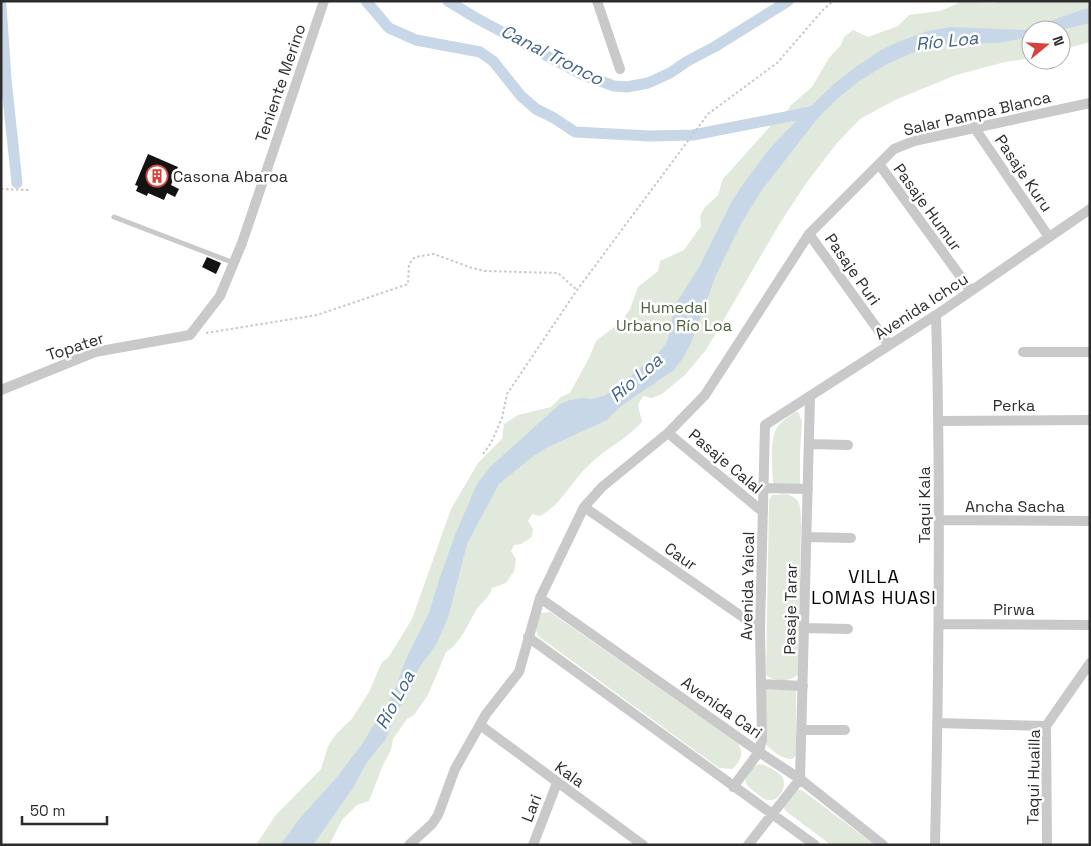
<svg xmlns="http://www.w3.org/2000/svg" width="1091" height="846" viewBox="0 0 1091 846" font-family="'Space Grotesk',sans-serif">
	<rect width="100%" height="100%" fill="#fff"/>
	<path fill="#e0e9db" d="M963,1C979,1 989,6 1004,1H1090V42L1061,50V30H1031V58L1005,62L956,75L895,100L860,119L837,143L807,182L780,223L706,350L685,375L662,394L652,398L643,396L638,405L642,422C626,440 604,449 588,466C571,482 561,505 540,516L532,514L528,521L533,529L532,537L521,544L514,545L511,551L516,559L514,571L506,583L492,588C490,598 481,602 476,610C469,623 459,645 446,652L428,695L414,715L407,719L393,739L391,750L383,765L369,801L357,805L342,820L329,845H256L275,816L321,769L328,746L337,733L351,720L369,692L382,662L388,658L412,619L451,509L478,463L502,439L504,424L518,415L551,407L561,397L570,393L590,356L596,341L621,322L630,309L638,287L658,271L660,261L684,250L701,226L700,216L705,207L718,195L723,179L774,122L786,113L791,105L812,87L829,58L841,45L844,37L853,30L868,37L898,26L909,15L940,11Z
		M795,412H798L802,421L800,453V484L773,485C773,469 768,437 779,425C783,420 790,416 795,412Z
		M786,494C804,499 800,510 801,526L798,675C789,682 774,682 766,675L769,500L772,495Z
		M550,612L738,743C744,753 741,762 732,769L719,768L538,636L535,627L537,616L542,613Z
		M765,689L796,690V754L793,759C784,760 769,750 765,742Z
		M760,764C767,766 775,770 781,775C789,784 780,801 769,800C764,800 759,795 755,792C742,782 744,781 751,767Z
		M797,789L803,791L875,845H831L787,812L783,807Z"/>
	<path fill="#c8d7e7" d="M1090,7V23L1061,30H1031V37L998,43L946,44L919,50L885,65L858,82L838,98L817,119L762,190L742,222L716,275L691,343L683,358L674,370L621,406L607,420L546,448L532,457L499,484L467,544L448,618L436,645L419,668L409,692L396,713L386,739L367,762L353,788L313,845H280L300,818L337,777L362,744L394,693L406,659L429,613L440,577L455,535L477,484L490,467L560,404L570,400L581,398L591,399L604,396L619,386L659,352L665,345L668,339L675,305L699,267L732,201L743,184L771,147L805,112L834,84L857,66L881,50L898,42L928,31L950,27L1025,30Z"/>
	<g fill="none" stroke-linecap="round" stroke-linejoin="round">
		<path stroke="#c8d7e7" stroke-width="11" d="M366,1L389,28L416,40L480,52L493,61L521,96L536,109L554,118L575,132L650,136L693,135L816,111
			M448,1L476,18L581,74L614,86L627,87L648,83L670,73L686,62L716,46L788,1
			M1,5L6,79L17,183"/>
	</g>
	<path fill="#131313" d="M148,154L178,167L171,185L179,189L175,197L167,193L164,200L148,193L147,196L136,191L138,186L135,185Z
		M207,257L221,263L216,274L202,267Z"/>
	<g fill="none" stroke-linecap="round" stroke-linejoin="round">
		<path stroke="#c9c9c9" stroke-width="2" stroke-dasharray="2.5 2.5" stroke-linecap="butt" d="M1,189L29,190
			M206,333L317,315L408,284L409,264L415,257L434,254L472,268L485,271L558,273L577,290
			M483,454L491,443L502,418L507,394L577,290L708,114L777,63L822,11L833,1"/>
		<path stroke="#c9c9c9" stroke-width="5" d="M114,217L234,263"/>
		<path stroke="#c9c9c9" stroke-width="10" d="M597,1L620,69
			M974,127L1049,237
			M879,164L971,291
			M809,234L889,345
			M1023,352H1090
			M1,390L95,352L190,335L220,296L242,243L324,1
			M939,421L1090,420
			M668,433L763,512
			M809,444L848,445
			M764,488L808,489
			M584,507L760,629
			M939,520L1090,521
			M807,537L851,538
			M540,598L759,752L800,779L883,845
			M939,624L1090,625
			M805,628L848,629
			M528,637L815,845
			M761,684L803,686
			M937,723L1046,726
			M480,725L643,845
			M802,730H845
			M733,787L759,752L762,739L760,629L765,425L936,315L1090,209
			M409,845L432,824L438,815L455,769L486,714L519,672L540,598L584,507L602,487L668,433L705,395L809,234L894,149L914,141L1090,103
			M533,845L557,783
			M748,845L800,779L810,397
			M935,845C939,668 941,491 936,315
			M1047,845L1046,726L1090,663"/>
	</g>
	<defs>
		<g id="building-ring" transform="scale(1.125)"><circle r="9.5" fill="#fff" stroke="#d5433c" stroke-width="1.5"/><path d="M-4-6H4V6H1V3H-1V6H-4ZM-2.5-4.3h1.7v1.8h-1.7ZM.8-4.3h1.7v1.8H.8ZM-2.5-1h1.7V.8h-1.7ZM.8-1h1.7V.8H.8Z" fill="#d5433c"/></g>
	</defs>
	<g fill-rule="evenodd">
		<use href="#building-ring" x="157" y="176"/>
	</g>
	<g text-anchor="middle" stroke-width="5" stroke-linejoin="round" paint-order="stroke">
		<g font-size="16" fill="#2c2c2c" stroke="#fff">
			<text transform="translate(280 83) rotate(-71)" y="6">Teniente Merino</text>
			<text transform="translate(977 113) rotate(-13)" y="6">Salar Pampa Blanca</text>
			<text transform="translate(1024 173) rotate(56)" y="6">Pasaje Kuru</text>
			<text transform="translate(928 207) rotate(54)" y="6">Pasaje Humur</text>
			<text transform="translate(853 269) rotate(55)" y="6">Pasaje Puri</text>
			<text transform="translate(921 306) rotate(-33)" y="6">Avenida Ichcu</text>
			<text transform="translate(75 346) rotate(-18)" y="6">Topater</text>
			<text x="1014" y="411">Perka</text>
			<text transform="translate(726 461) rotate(40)" y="6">Pasaje Calal</text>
			<text transform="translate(924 505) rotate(-90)" y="6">Taqui Kala</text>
			<text x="1015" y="512">Ancha Sacha</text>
			<text transform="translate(681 556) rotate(35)" y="6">Caur</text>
			<text transform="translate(747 586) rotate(-89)" y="6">Avenida Yaical</text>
			<text transform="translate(790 609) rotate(-89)" y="6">Pasaje Tarar</text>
			<text x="1014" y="615">Pirwa</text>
			<text transform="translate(722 707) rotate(35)" y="6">Avenida Cari</text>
			<text transform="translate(570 774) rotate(36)" y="6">Kala</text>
			<text transform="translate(1033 777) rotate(-89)" y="6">Taqui Huailla</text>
			<text transform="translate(531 808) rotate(-69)" y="6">Lari</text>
		</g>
		<g font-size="16" fill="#2c2c2c" stroke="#fff" text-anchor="start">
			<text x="173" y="182">Casona Abaroa</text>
		</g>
		<g font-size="16" fill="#4b633e" stroke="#fff">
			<text x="674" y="313">Humedal<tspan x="674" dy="18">Urbano Río Loa</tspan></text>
		</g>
		<g font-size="18" font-style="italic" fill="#426486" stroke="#fff">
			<text transform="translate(947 41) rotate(-6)" y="6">Río Loa</text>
			<text transform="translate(552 55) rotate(27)" y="6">Canal Tronco</text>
			<text transform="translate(636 378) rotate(-41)" y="6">Río Loa</text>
			<text transform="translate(395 700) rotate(-62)" y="6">Río Loa</text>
		</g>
		<g font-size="18" letter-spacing="1" fill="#000" stroke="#fff">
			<text x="874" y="583">VILLA<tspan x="874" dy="21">LOMAS HUASI</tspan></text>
		</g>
	</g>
	<rect width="1091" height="846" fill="none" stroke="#2c2c2c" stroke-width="5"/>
	<g transform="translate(1046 45) rotate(72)"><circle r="24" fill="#ffffff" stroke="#ababab"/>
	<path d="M0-4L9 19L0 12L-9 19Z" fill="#d5433c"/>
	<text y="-8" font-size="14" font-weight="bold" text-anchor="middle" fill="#2c2c2c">N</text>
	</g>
	<path d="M22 816v8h85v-8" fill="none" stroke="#2c2c2c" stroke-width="2.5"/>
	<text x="30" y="816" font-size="15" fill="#2c2c2c" stroke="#ffffff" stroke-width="4" paint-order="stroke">50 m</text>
</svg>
